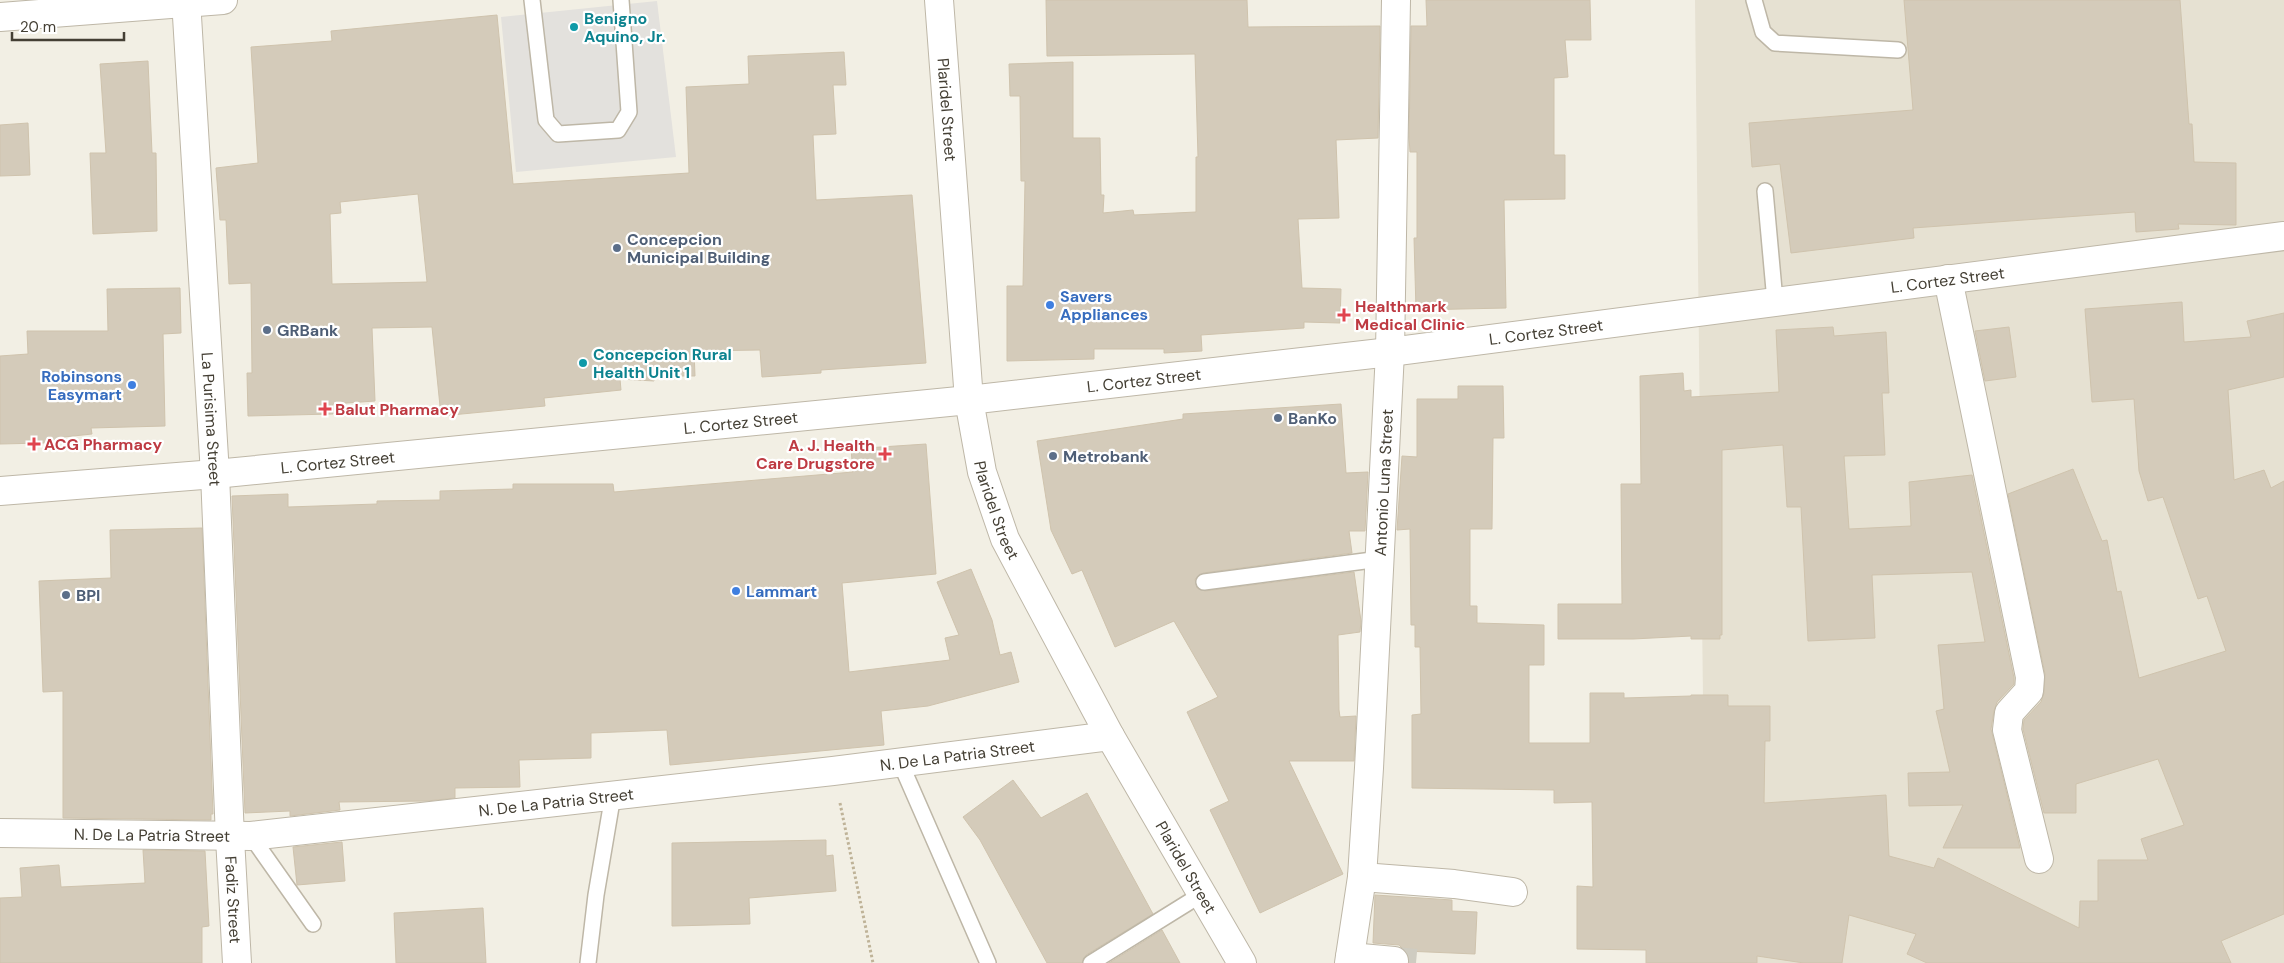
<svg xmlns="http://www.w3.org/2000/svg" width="2284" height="963" viewBox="0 0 2284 963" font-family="'DM Sans',sans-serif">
	<rect width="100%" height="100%" fill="#f2efe4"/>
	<path fill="#e6e1d2" d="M1695,0H2284V963H1706Z"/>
	<path fill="#e3e1dd" d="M657,1L676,157L516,172L501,17Z"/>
	<path fill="#d4cbba" stroke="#cfc3ad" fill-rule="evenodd" d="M1046,0H1247L1248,27L1380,26L1378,138L1336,140L1339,218L1298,219L1302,288L1341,289L1340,323L1304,322V328L1201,335L1202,351L1164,353V349H1094V359L1007,361V286H1023L1025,181H1021L1020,96H1010L1009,64L1073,62V138H1100L1101,195H1104L1103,213L1133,210L1134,215L1196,212V157H1198L1195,54L1047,56Z
		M1426,0H1590L1591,40H1565L1568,77L1554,78V155H1565V199L1504,200L1506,308L1416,310L1414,238H1417V152H1410L1409,137L1411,26H1427Z
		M1904,0H2180L2189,124H2192L2194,162L2236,163V225L2178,224L2179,229L2136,232L2135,212L1913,228L1914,238L1791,253L1780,164L1752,167L1749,123L1913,110Z
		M497,15L513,184L689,173L686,87L749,84L748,56L844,52L846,85H833L836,134L813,135L816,200L912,195L926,363L821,370V373L762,377L760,350L694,351L695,376H654V381L620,379L621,390L544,398L545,406L441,416L432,327L372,328L375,401L333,404V414L248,416L247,373H252L251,283L229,284L226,220H220L216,168L258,163L251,47L332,41L331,31ZM418,194L427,282L332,284L330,214L341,213L340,202Z
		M148,61L152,153H156L157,231L93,234L90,153H106L100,64Z
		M28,123L30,175L0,176V125Z
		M180,288L181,333L163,334L165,426L91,428L92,434L64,437V440L44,443L0,444V356L28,354L27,331H108L107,289Z
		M2182,302L2184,342L2251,337L2247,321L2284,313V377L2228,390L2234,480L2264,470L2271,488L2284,481V914L2221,941L2231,963H1927L1907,954L1916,934L1849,915L1842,963H1804L1757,956V963H1646V950L1577,949V886L1593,887L1592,802L1554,803V790L1412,788V715L1421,714L1420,647H1415V625H1411L1410,529L1397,530L1402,456L1417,457V399H1458V386H1503L1504,438H1493L1492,529H1470V606H1477V623L1544,625V665H1529V743H1590V693H1624V698L1691,696V695H1728V706H1770V741H1765L1764,803L1886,795L1889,856L1934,868L1938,858L2079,928L2080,901H2098V860H2148L2141,839L2184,825L2158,759L2076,784V813H2044L2023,729L2024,720L2041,702L2044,693L2045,674L2008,494L2073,469L2102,541L2107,540L2117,592L2121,591L2139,678L2226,651L2207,596L2198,599L2163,497L2148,501L2139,471L2134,399L2092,402L2085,309Z
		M1833,327L1834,336L1886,332L1889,393H1882L1885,455L1844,456L1849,529L1911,526L1909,482L1972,475L2014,678V684L1997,702L1994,711L1991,729L2020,848H1943L1963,805L1909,806L1908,773L1950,772L1936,711L1944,709L1938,645L1985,642L1972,572L1872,575L1875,638L1808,641L1801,507H1787L1783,445L1722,450V635H1720V639H1691V636L1633,639H1558V604H1622L1621,484H1641L1640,376L1683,373L1684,391L1691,390V397L1779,392L1776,330Z
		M2009,327L2016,377L1985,381L1975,331Z
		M1341,404L1346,473L1368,472L1365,531H1349L1352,553L1203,573L1195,579L1197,588L1205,591L1354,572L1361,621L1360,632L1338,635L1339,710L1340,717L1356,716L1354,761H1289L1343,874L1260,913L1210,810L1229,801L1187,712L1218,697L1174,621L1115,647L1082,570L1072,574L1051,530L1037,441L1183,419V414Z
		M926,444L936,574L842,583L849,672L950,660L945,638L959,635L937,582L971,569L992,620L1000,655L1011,652L1019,682L928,706L881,711L884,745L670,765L667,730L591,733V758L519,760L520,787L455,788V798L427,801L339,802L340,810L290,816V811L245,813L232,496L288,494V507L377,504V501L440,500V491L513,489V484H613L614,492L853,472L851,449Z
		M202,528L213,814H211V820L63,818V691L43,692L39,581L111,578L110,530Z
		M1013,780L1041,818L1087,793L1153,914L1086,955L1082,963H1047L980,840L963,817Z
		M826,840V856L833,855L836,891L749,898L750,924L672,926V843Z
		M342,842L345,881L297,885L293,847Z
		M143,850L205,851L209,926L202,927V963H0V898L22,897L20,868L59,865L61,887L145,883Z
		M1375,895L1452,900V911L1477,912L1475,954L1405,951L1399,945L1373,943Z
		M483,908L486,963H396L394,913Z
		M1162,930L1180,963H1109Z"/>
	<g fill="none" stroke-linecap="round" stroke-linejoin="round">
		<path stroke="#cfccc1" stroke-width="28" stroke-dasharray="28 14" stroke-linecap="butt" d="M1394,961L1416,963"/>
		<g stroke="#beb7a7" stroke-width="18">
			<path id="service" d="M532,0L546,120L558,134L618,130L629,112L621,0
				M1754,0L1763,32L1775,43L1898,50
				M1765,191L1775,301
				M1204,582L1380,559
				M900,762L988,963
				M251,836L313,924
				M588,963L596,895L613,795
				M1091,963L1202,894"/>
		</g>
		<g stroke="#beb7a7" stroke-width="30">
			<g id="minor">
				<path id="s1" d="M186,0L215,474L230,838L237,963"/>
				<path d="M0,17L223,0"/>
				<path d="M1948,279L2030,677L2029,691L2009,713L2007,730L2039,859"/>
				<path id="s2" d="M969,400L1390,352L2284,236"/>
				<path id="s3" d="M0,833L251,836L833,771L1110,736"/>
				<path d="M1362,877L1454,884L1513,892"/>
				<path d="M1350,957L1394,961"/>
				<path id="s4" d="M1349,963L1362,877L1369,768L1390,352L1396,0"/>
			</g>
		</g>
		<g stroke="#beb7a7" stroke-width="30">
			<g id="tertiary">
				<path id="s5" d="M939,0L969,400L982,472L1005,539L1110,736L1242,963"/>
				<path id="s6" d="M0,491L215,474L969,400"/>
			</g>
		</g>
		<path stroke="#bfb398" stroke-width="3" stroke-dasharray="2.5 2.5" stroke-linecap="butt" d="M840,803L873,963"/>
		<use href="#service" stroke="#fff" stroke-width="15"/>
		<use href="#minor" stroke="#fff" stroke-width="28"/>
		<use href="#tertiary" stroke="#fff" stroke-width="28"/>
	</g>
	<g fill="#0f9aa8" stroke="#fff" stroke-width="2">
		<circle cx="574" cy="27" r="5"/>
		<circle cx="583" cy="363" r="5"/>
	</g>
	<g fill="#5c6f8a" stroke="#fff" stroke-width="2">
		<circle cx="617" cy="248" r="5"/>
		<circle cx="267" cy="330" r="5"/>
		<circle cx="1278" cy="418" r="5"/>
		<circle cx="1053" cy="456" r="5"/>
		<circle cx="66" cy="595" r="5"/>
	</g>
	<g fill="#3f7fe0" stroke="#fff" stroke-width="2">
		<circle cx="1050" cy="305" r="5"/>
		<circle cx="132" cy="385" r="5"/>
		<circle cx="736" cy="591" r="5"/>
	</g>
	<g fill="#e0444e" stroke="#fff" stroke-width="2">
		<path d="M1341.5 307.5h5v5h5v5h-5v5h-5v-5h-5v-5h5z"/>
		<path d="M322.5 401.5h5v5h5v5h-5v5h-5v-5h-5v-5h5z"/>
		<path d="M31.5 436.5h5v5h5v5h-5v5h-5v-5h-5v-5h5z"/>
		<path d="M882.5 446.5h5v5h5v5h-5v5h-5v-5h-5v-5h5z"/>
	</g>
	<g text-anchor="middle" stroke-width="4.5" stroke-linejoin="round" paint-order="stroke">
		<g font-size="16" font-weight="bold" fill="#0d838f" stroke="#fff" text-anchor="start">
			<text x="584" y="24">Benigno<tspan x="584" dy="18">Aquino, Jr.</tspan></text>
			<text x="593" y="360">Concepcion Rural<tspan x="593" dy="18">Health Unit 1</tspan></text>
		</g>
		<g font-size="16" fill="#443f34" stroke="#fff">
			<text dy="6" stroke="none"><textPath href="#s5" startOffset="110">Plaridel Street</textPath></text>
			<text dy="6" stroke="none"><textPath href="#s2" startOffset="986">L. Cortez Street</textPath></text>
			<text dy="6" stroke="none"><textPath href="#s2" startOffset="581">L. Cortez Street</textPath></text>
			<text dy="6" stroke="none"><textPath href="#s2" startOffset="176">L. Cortez Street</textPath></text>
			<text dy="6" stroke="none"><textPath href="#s1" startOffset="420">La Purisima Street</textPath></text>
			<text dy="6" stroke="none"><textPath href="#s6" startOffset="744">L. Cortez Street</textPath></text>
			<text dy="6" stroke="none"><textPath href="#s6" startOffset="339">L. Cortez Street</textPath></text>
			<text dy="6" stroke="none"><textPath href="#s4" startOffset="482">Antonio Luna Street</textPath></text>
			<text dy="6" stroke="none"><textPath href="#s5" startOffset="515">Plaridel Street</textPath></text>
			<text dy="6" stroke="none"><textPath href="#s3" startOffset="962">N. De La Patria Street</textPath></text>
			<text dy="6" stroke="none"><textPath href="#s3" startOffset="558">N. De La Patria Street</textPath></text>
			<text dy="6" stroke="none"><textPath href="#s3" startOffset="152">N. De La Patria Street</textPath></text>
			<text dy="6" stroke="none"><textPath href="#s5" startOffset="920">Plaridel Street</textPath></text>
			<text dy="6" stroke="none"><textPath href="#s1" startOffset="901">Fadiz Street</textPath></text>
		</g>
		<g font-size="16" font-weight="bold" fill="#4e5e75" stroke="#fff" text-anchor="start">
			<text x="627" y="245">Concepcion<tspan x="627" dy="18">Municipal Building</tspan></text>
			<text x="277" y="336">GRBank</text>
			<text x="1288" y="424">BanKo</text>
			<text x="1063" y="462">Metrobank</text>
			<text x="76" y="601">BPI</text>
		</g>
		<g font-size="16" font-weight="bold" fill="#366cbe" stroke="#fff" text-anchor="start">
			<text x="1060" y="302">Savers<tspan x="1060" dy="18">Appliances</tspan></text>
			<text x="122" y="382" text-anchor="end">Robinsons<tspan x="122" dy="18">Easymart</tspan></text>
			<text x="746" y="597">Lammart</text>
		</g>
		<g font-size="16" font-weight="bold" fill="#be3a42" stroke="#fff" text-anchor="start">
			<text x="1355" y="312">Healthmark<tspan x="1355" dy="18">Medical Clinic</tspan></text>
			<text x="335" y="415">Balut Pharmacy</text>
			<text x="44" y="450">ACG Pharmacy</text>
			<text x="875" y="451" text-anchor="end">A. J. Health<tspan x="875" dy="18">Care Drugstore</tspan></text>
		</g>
	</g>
	<path d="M12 32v8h112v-8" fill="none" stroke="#443f34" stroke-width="2.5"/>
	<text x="20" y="32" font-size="15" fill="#443f34" stroke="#ffffff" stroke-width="4" paint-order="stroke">20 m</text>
</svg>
